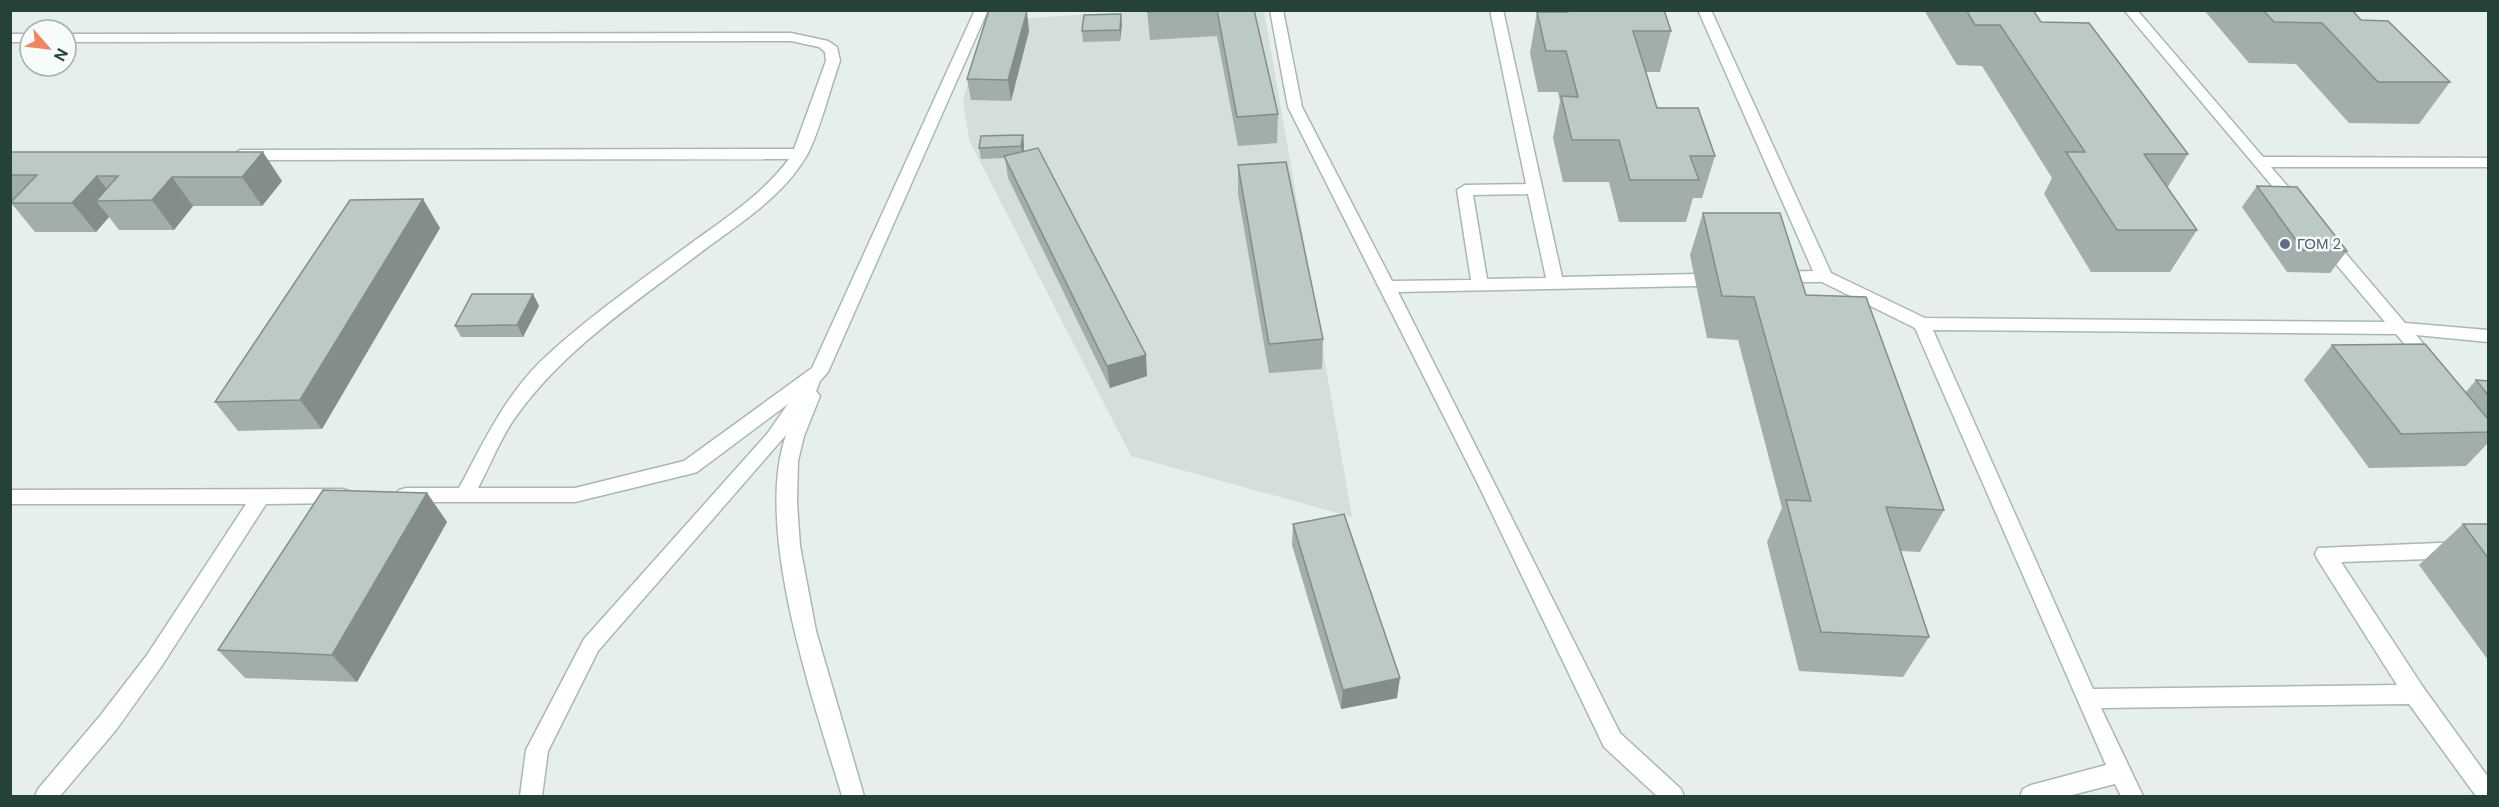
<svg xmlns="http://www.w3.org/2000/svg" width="2499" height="807" viewBox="0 0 2499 807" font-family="'DM Sans',sans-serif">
	<rect width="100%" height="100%" fill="#e6efeb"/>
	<path fill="#d4dfda" d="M1137,11H1264L1352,517L1131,456L969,140L963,100L987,21Z"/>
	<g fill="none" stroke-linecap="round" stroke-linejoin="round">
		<g stroke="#a8b8b2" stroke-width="3">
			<path id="lane" d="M975,10H988L828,372L820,381L816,391L820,396L804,436L798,461L797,503L800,546L816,631L864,796H842C814,701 753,531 786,435L598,651L548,751L542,796H520L526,750L584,639L767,434L788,404L697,472L690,474L575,502H406L399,500L396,495L399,490L406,488H459C483,443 504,398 540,362C584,320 637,283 686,247C724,219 761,196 789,159L240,160L233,155L240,150L794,149L826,61L825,52L819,47L791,41L66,42V34L791,33L828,41L837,47L840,61C830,88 820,131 807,155C781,200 736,225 696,256C633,304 564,350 517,415C501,436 491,464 478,488H575L684,461L812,368Z
				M1270,10H1283L1302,107L1392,281L1471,280L1457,190L1465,185L1526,184L1490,10H1503L1562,277L1696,274L1704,280L1696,286L1398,292L1620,733L1681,789L1684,796H1657L1604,747L1477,482L1288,107ZM1528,194L1546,278L1487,279L1473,195Z
				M1698,10H1711L1831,273L1925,318L2385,322L2319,244L2317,240L2325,235L2331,236L2405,323L2488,330V342L2416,335L2439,363L2436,367H2424L2396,334L1933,330L2093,689L2397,685L2318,560L2315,554L2318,548L2488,541V557L2341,562L2423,687L2488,777V796H2476L2409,704L2101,708L2143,796H2121L2115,784L2068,796H2020L2023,789L2031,785L2106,765L1915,328L1822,282H1777L1769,277L1777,272L1813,271Z
				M2124,10H2137L2263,157L2488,158V167H2271L2302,203L2294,208L2289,206Z
				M10,34H30V42H10Z
				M342,489L349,491L352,496L349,501L342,503L266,504L161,667L116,730L60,796H35L38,789L100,716L147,655L246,504H10V490Z"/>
		</g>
		<use href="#lane" fill="#fff" fill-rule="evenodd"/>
	</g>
	<path fill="#a1aea9" d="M1147,10H1254L1278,114L1277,143L1238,146L1217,36L1150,40Z
		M1550,10H1664L1671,31L1660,72H1646L1657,108L1715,156L1702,198H1693L1686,222H1619L1609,182H1563L1553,138L1560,101L1558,92H1538L1530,53L1537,12H1551Z
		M1924,10H2033L2041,22L2188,154L2167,188L2197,230L2170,272H2091L2044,194L2052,178L1982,66L1957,65Z
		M2204,10H2352L2361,20L2450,82L2419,124L2349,123L2296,64L2249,63Z
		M1122,25L1120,41L1083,42L1082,31Z
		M1029,31L1011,101L971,100L967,79Z
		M1023,135L1024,146V152L1147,376L1110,388L1008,178L1005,158L981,159L979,148Z
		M10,152L282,181L262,206H193L174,230H119L109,217L96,232H35L12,204H10Z
		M1238,165L1323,339L1322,369L1269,373L1238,194Z
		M2257,186L2347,251L2330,273L2287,272L2242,207Z
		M1703,213L1806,295L1944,510L1920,552L1900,551L1929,637L1903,677L1799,671L1767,542L1782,508L1738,340L1707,338L1690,255Z
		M440,228L322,429L238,431L215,402Z
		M533,294L539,306L523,337H461L455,326Z
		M2332,345L2466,392L2476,380L2488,381V417H2487L2488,419V443L2466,466L2369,468L2304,380Z
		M427,493L447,522L357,682L245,678L218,650Z
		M1293,524L1397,698L1341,709L1292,545Z
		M2463,524H2488V660L2419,565Z"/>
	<path fill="#838d89" d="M1027,11L1029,31L1011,101L1008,80Z
		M1121,14L1122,25L1120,41V30Z
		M1023,135L1024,146L1023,158L1021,146Z
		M263,152L282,181L262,206L242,177Z
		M97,176L115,201H96L109,217L96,232L72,203Z
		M172,177L193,206L174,230L152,200Z
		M423,199L440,228L322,429L300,400Z
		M533,294L539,306L523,337L517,325Z
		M1146,355L1147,376L1110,388L1107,366Z
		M427,493L447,522L357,682L332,655Z
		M1400,678L1397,698L1341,709L1343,690Z"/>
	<path fill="#bbcac4" stroke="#838d89" stroke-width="1.5" d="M989,10L1027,11L1008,80L967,79Z
		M1148,10H1173L1148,12Z
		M1217,10H1254L1278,114L1237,117Z
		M1568,10H1664L1671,31H1633L1657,108H1698L1715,156H1690L1699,180H1630L1619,140H1572L1561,96L1578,97L1566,51H1546L1537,12H1568Z
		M1966,10H2033L2041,22L2089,23L2188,154H2144L2197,230H2117L2066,152H2085L2000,25H1975Z
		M2263,10H2352L2361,20L2388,21L2450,82H2378L2322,23L2274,22Z
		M1121,14L1120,30L1082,31L1084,15Z
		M1023,135L1021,146L979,148L981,136Z
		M1038,148L1146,355L1107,366L1004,156Z
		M10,152H263L242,177H172L152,200L96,201L118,176H97L72,203H10L37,175H10Z
		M1286,162L1323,339L1269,344L1238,165Z
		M2257,186L2297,187L2347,251L2303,250Z
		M423,199L300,400L215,402L350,200Z
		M1703,213H1780L1806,295L1866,297L1944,510L1886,507L1929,637L1821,632L1786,500L1811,501L1754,297L1722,296Z
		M472,294H533L517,325L455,326Z
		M2425,344L2488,419V432L2401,434L2332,345Z
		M2476,380L2488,381V395Z
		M323,490L427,493L332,655L218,650Z
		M1344,514L1400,678L1343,690L1293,524Z
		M2463,524H2488V558Z"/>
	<circle fill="#5c6f8a" stroke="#f7fbf9" stroke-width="2" cx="2285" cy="244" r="6"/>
	<g text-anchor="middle" stroke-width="5" stroke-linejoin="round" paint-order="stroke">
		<g font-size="15" fill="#4e5e75" stroke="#f7fbf9" text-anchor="start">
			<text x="2297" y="249">ГОМ 2</text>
		</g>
	</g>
	<rect width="2499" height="807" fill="none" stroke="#24423a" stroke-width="24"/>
	<g transform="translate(48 48) rotate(118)"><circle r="28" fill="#f7fbf9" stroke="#a3b1ad" stroke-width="1.5"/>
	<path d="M0-4.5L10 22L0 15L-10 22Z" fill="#f4845f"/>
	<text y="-9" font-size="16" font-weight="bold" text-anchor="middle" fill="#24423a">N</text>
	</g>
</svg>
